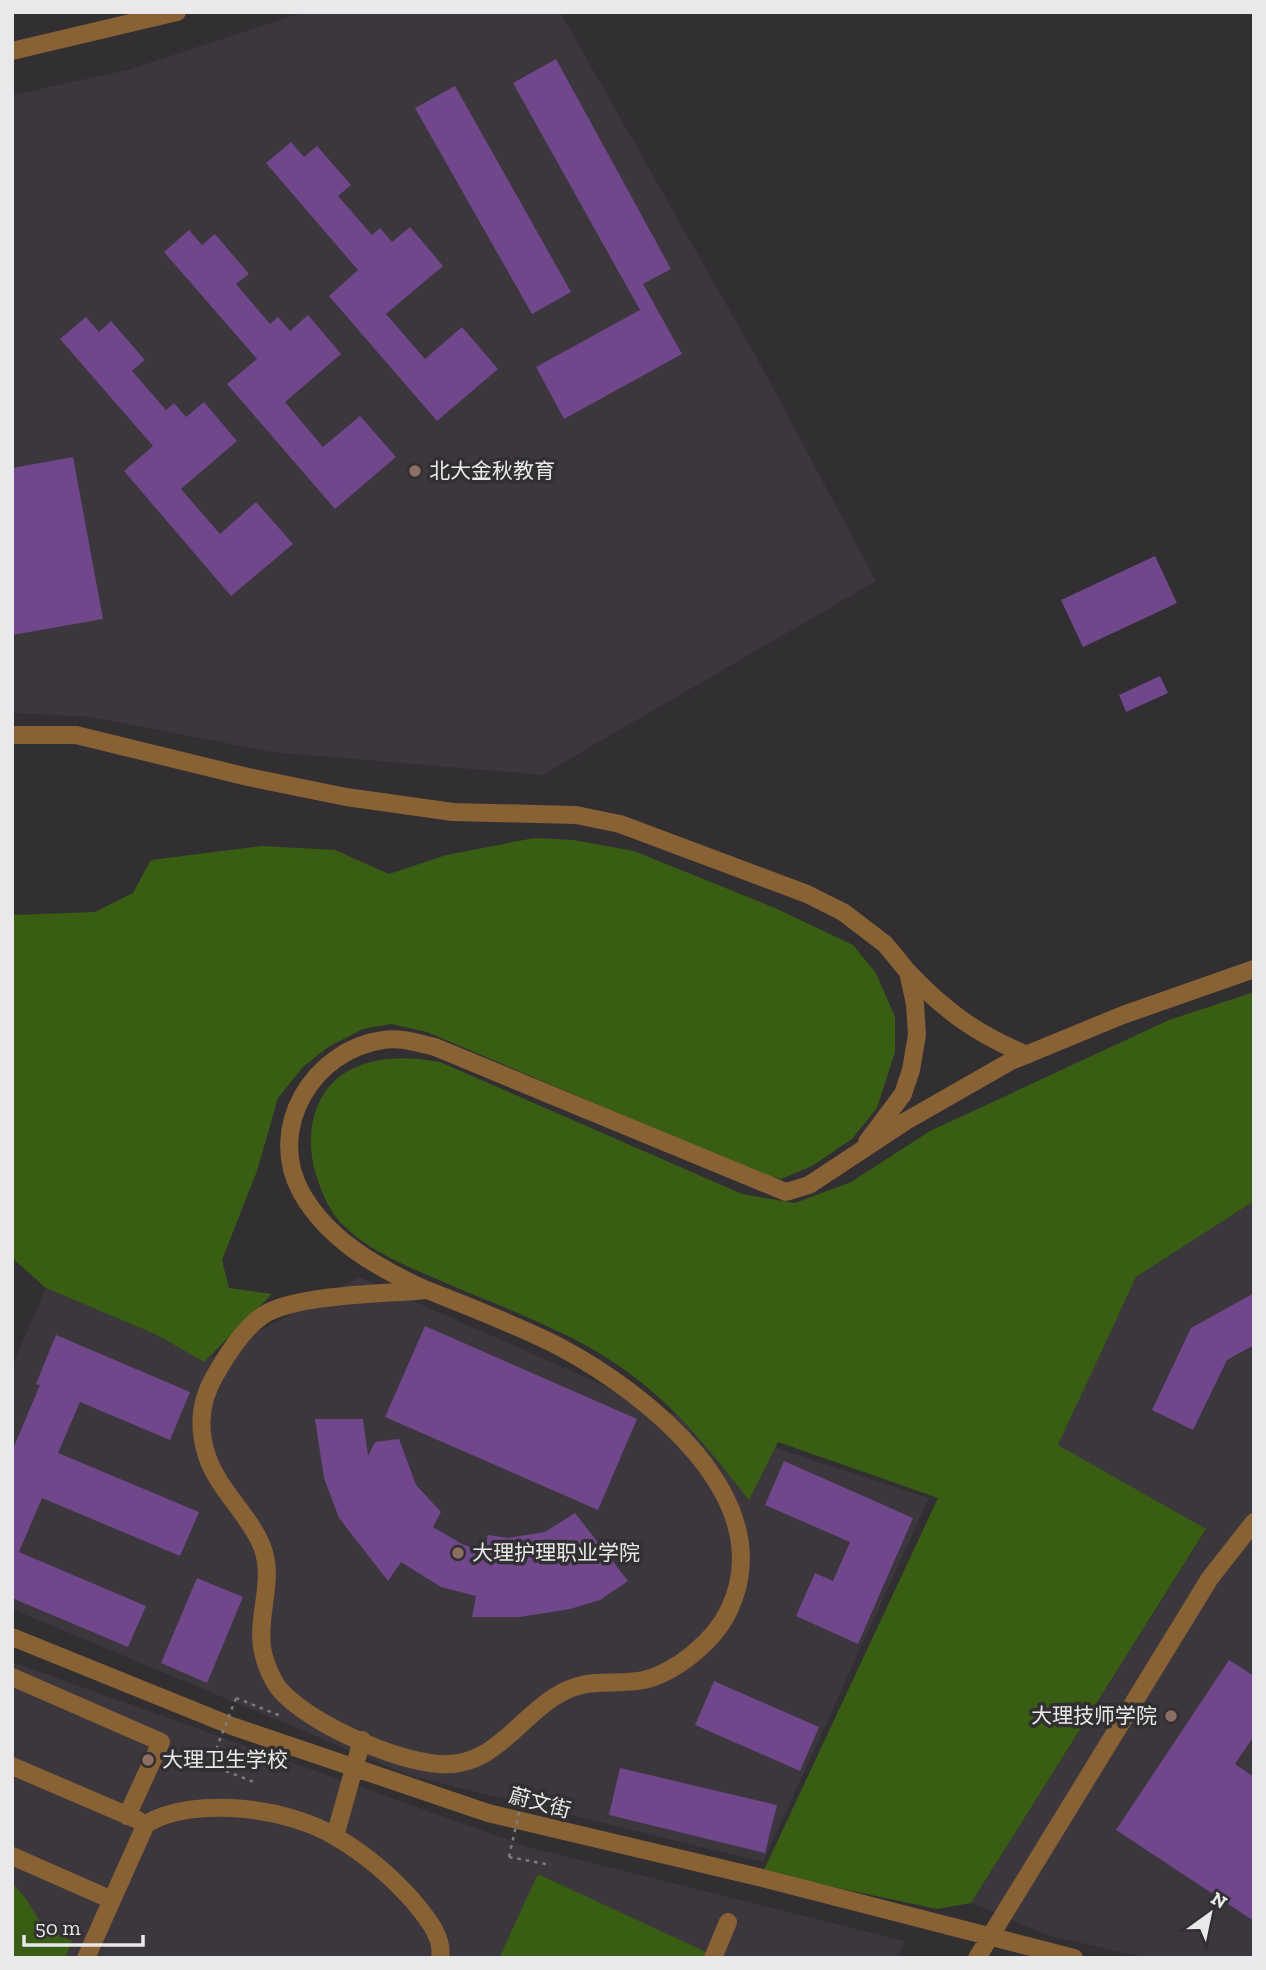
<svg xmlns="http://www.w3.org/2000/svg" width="1266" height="1970" viewBox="0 0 1266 1970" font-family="'Zilla Slab','Noto Sans SC',serif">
	<rect width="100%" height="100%" fill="#312f31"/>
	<path fill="#3c363d" d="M304,12H560L759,362L876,581L542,775L271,752L91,717L12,713V95L131,69Z
		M1254,1201V1958H1147L1050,1936L971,1903L1206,1530L1057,1445L1136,1277Z
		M359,1277L655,1408L929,1498L763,1862L411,1776L12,1609V1366L46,1288L157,1335L204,1361Z
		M12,1662L528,1847L905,1941L898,1958H12Z"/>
	<path fill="#395d12" d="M534,838L573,840L634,851L775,908L853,945L876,973L895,1017V1052L877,1108L852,1139L812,1166L781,1179L761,1174L427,1032L391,1024L363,1029L328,1047L303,1067L278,1098L257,1171L222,1260L229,1288L272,1294L204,1362L157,1335L46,1288L12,1258V915L95,912L133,893L151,860L262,846L335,850L389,874L446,855Z
		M1254,992V1201L1136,1277L1058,1445L1206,1529L971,1903L937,1909L763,1872L938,1498L778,1442L749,1500C712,1453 677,1408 629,1373C573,1331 502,1308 439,1280C406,1266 369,1251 343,1225C324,1207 309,1163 311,1137C312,1113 322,1088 343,1074C373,1055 406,1056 440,1062L742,1194L795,1203L851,1182L930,1131L1169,1020Z
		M538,1874L706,1952L703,1958H499Z
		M12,1883L24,1896L45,1929L72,1941L65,1958H12Z"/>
	<path fill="#70478b" d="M556,59L671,269L643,284L682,354L564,419L536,367L640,310L513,83Z
		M455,86L571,292L532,314L415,108Z
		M291,142L304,157L317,146L351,185L338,196L372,235L380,228L392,242L410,227L443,266L386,314L425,359L462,327L498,369L437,421L329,296L358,270L266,163Z
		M189,230L202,245L215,234L249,274L236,284L270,324L278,317L290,331L308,315L341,354L285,402L323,447L360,416L396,457L335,509L227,384L257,359L164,252Z
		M86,317L99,332L111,321L145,360L132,371L166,410L174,403L186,417L204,402L237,441L181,489L220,534L256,502L293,544L231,596L124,471L153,446L60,339Z
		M73,457L103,619L12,635V468Z
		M1155,556L1177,603L1083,647L1061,600Z
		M1160,676L1168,693L1126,712L1119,695Z
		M1254,1293V1345L1227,1360L1193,1430L1152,1410L1191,1328Z
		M425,1326L637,1419L598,1510L385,1417Z
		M56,1335L190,1392L170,1440L80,1402L58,1453L199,1512L180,1556L42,1498L19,1552L146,1606L128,1647L12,1598V1451L40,1385L36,1384Z
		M315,1419H363L368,1456L375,1442L399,1439L416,1485L441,1512L433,1527L462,1544L484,1552L488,1535L508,1538L545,1532L575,1513L628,1581L600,1600L570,1609L520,1617H472L476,1596L441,1587L401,1562L388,1581L339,1518L324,1478Z
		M784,1461L913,1518L858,1644L796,1616L815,1573L833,1581L850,1542L765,1505Z
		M197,1578L243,1597L207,1683L161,1663Z
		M1229,1660L1254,1676V1736L1235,1764L1254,1777V1921L1116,1830Z
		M714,1681L819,1727L800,1771L695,1725Z
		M620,1768L777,1805L765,1853L609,1815Z"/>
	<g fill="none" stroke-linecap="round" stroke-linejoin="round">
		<path stroke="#7e7c7e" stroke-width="2.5" stroke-dasharray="3.5 5" stroke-linecap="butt" d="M236,1698L281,1716
			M210,1765L254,1782
			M523,1794L562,1802
			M509,1857L551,1865"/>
		<path stroke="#886135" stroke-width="18" d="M12,51L177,12
			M12,735H76L248,777L346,797L453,812L576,815L620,824L807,894L843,912L885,944L908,972L915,1004L917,1035L911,1070L903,1094L867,1142
			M908,972C946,1012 977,1034 1027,1055
			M424,1289C376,1267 327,1239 301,1192C266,1128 313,1050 383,1040C400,1037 418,1043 435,1047L786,1192L809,1185L906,1121L1011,1061L1123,1015L1254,969
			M427,1290C472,1308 517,1325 560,1347C646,1393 782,1499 729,1610C715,1640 677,1672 644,1680C629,1683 612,1682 596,1683C529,1686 508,1770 439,1764C393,1760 313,1725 281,1691C272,1681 264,1661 262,1647C257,1613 276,1578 261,1544C248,1513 219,1491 207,1456C197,1426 200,1399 217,1372C228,1353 244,1328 262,1316C294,1294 386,1294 427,1290Z
			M12,1637L232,1726L488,1813L754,1876L1074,1958
			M12,1677L161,1742L127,1816
			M12,1766L138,1820
			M335,1836L362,1740
			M12,1856L112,1900
			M86,1958L146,1824C195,1795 289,1808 336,1837C365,1854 392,1877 414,1902C426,1917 444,1937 440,1958
			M713,1958L728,1922
			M977,1958L1210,1578L1254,1522"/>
		<path stroke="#7e7c7e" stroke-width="2.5" stroke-dasharray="3.5 5" stroke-linecap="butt" d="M210,1765L236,1698
			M509,1857L523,1794"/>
	</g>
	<g fill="#8d6e63" stroke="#312f31" stroke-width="2.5">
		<circle cx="415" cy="471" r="7"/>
		<circle cx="458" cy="1553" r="7"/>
		<circle cx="1171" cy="1716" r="7"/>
		<circle cx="148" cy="1760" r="7"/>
	</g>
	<g text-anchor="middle" stroke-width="7" stroke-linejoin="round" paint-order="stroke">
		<g font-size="21" fill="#e9e8ea" stroke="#312f31" text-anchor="start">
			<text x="429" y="478">北大金秋教育</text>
			<text x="472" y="1560">大理护理职业学院</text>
			<text x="1157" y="1723" text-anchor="end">大理技师学院</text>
			<text x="162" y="1767">大理卫生学校</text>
		</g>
		<g font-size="21" fill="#e9e8ea" stroke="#312f31">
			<text transform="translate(540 1803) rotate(15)" y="7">蔚文街</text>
		</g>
	</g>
	<rect width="1266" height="1970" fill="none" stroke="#e9e8ea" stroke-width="28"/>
	<g transform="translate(1210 1914) rotate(33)" stroke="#312f31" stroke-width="5" paint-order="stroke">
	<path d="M0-5L12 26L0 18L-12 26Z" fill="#e9e8ea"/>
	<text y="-10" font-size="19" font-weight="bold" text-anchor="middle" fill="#e9e8ea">N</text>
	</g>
	<path d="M24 1935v10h119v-10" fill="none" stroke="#e9e8ea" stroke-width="3.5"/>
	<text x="35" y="1935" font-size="21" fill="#e9e8ea" stroke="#312f31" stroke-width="5" paint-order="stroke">50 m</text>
</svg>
